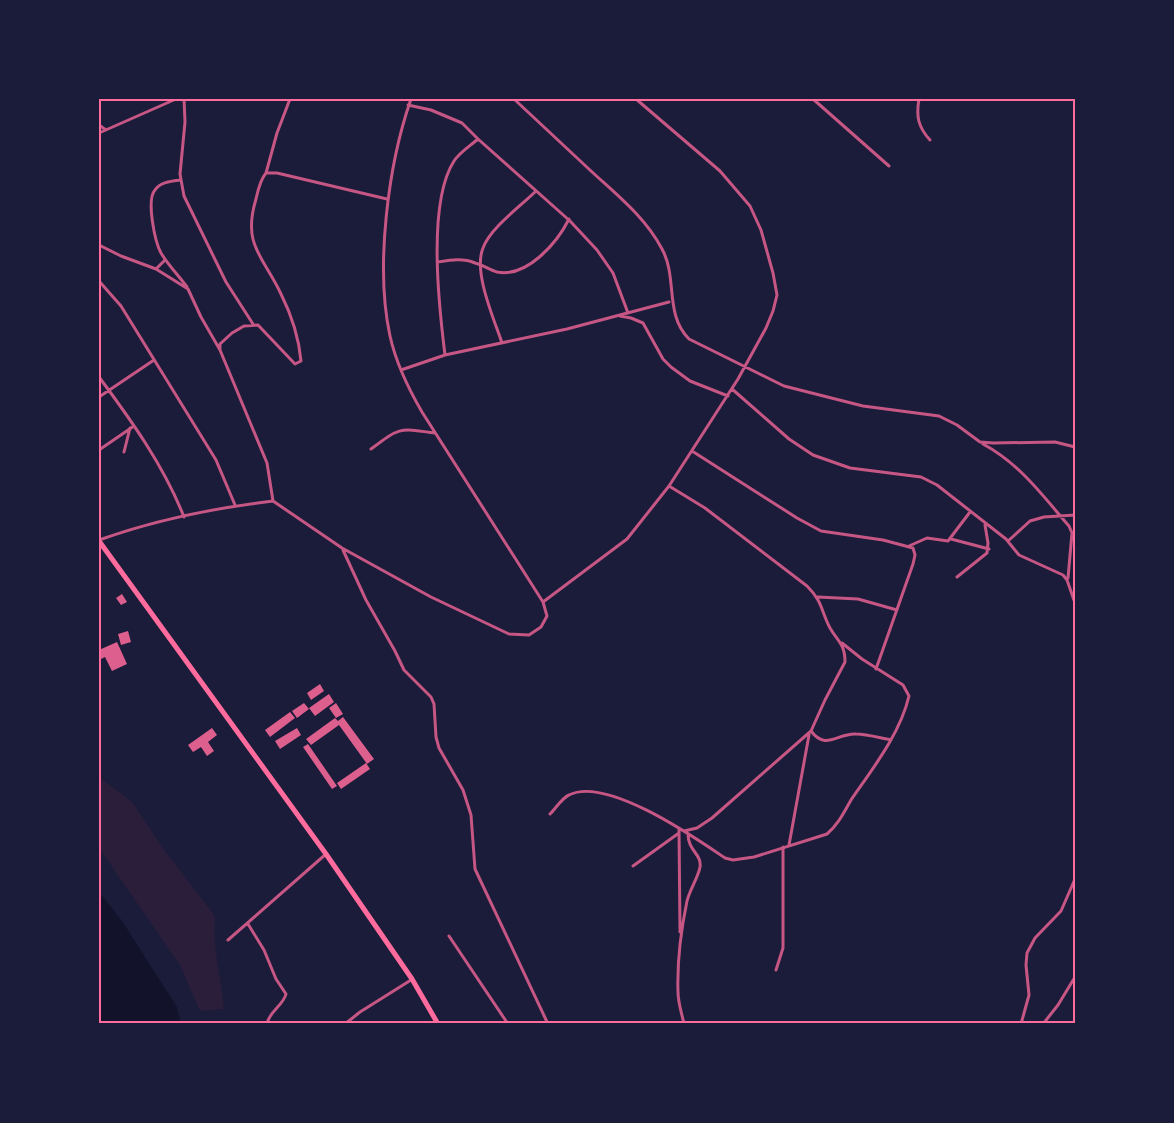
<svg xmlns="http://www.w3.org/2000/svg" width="1174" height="1123" viewBox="0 0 1174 1123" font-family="'Roboto Condensed',sans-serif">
	<rect width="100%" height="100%" fill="#1b1b3a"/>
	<path fill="#2a1e3b" d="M99,777L132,802L162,847L215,916C212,947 221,977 224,1009L200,1011L180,965L99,848Z"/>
	<path fill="#12122b" d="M99,892L122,921L177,1007L181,1024H99Z"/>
	<path fill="#dd5f8e" d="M122,594L127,602L121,605L116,598Z
		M128,631L131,642L121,645L118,634Z
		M117,642L127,664L112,671L105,657L99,660V650Z
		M320,684L324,691L311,700L307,693Z
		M329,694L334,702L315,716L309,708Z
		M304,703L309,709L297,718L292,711Z
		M336,703L343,714L336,718L329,708Z
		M290,712L295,718L270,737L265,730Z
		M343,717L374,759L367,764L339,725L311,745L306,739L335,718L338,721Z
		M212,728L217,735L208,742L214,751L207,756L201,747L193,752L188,745Z
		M297,728L301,735L280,749L275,741Z
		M308,744L337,786L332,789L303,747Z
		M366,763L370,769L341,789L337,783Z"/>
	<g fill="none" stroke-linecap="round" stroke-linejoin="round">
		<path stroke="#c65784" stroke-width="3" d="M184,99L185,122L180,174L184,196L226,282L253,324
			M514,99C540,123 565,147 591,171C617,195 645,217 662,249C678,278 664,314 689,339L784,386L863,406L939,416L957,425L980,442L993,443L1055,442L1075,447
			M813,99L889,166
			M919,99C916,116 918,127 930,140
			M408,105L431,110L462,123L478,139L570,221L597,250L613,273L628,313
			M99,125L106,130
			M99,133L176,99
			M266,173L277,133L290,99
			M180,180C172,181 160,182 155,190C146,200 155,242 161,253C168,265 179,276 187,287
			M99,245L121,256L156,269L188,289L201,317L220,350
			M438,262C451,260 463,258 475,263C483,265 490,270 497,272C527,278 557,243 569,219
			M156,269L165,260
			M99,281L121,306L216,460L235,505
			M620,316L631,318L643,323L663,359L671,367L690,381L728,396
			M502,343C494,319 473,272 483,248C490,228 521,206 536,191
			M445,355C439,307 427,203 454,161C459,153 470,146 478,139
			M401,370L445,355L567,329L669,302
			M99,377C131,420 164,466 184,517
			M732,389L789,439L813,455L850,468L921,477L937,485L1006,539L1019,555L1063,575L1067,580L1075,603
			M99,397L154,360
			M983,444C1020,464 1042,495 1069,526L1072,533L1068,578
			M371,449C400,427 399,428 435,433
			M99,450L134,426
			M692,451L797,518L821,531L883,540L913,548L915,555L913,564L876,669
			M124,452L130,428
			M669,486L705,508L807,586C823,602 821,611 830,628C838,642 845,644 845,662L825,700L811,731L712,818L697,828L684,831
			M273,501L267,463L220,350V344L232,333L244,326L258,325L295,364L301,361C299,339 291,314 281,294C263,256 242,245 256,199C258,190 260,180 266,173H277L387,199
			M951,539L989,549
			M99,540C155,520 214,508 273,501L342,548L431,597L509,634L529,635L541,627L547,616L543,602L422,412C408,388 396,363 390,336C375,267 388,165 411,99
			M1008,541L1030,521L1044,517L1075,515
			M909,546L927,538L948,541L970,512
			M343,550L366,600L395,651L404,670L431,697L434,704L436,737L439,748L463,790L471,815L475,869L548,1024
			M957,577L987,553L988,543L985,525
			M818,597L858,599L897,610
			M543,602L627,539L669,486L738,379L766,328L773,311L777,295L773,273L761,230L750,206L720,171L636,99
			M811,731C826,751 837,733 856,734C867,734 880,738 891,740
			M550,814C556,808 562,798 569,795C606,776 694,837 725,858L733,860L754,857L827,834C838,825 844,812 851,800C873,768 900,734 909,696L903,685L862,659L842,643
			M679,829L680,932
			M789,845L809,735
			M633,866L679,833
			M248,924L264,950L276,979L286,994C283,1006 269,1011 267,1024
			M449,936L508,1024
			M228,940L326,854
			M776,970L783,948V847
			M345,1024L360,1012L411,980
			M684,1024C682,1014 678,1003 678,992C677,963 681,930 687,901C690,889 698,878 700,867C702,854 688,851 688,834
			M1021,1024L1029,995L1026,965L1027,953L1035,938L1061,911L1075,879
			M1043,1024L1058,1005L1075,977"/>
		<path stroke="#ff6b9d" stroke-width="5" d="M99,541L326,854L412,979L438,1024"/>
	</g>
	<rect width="1174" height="1123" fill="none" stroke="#1b1b3a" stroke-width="201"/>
	<rect x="100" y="100" width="974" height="922" fill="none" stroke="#ff6b9d" stroke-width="2"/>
</svg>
